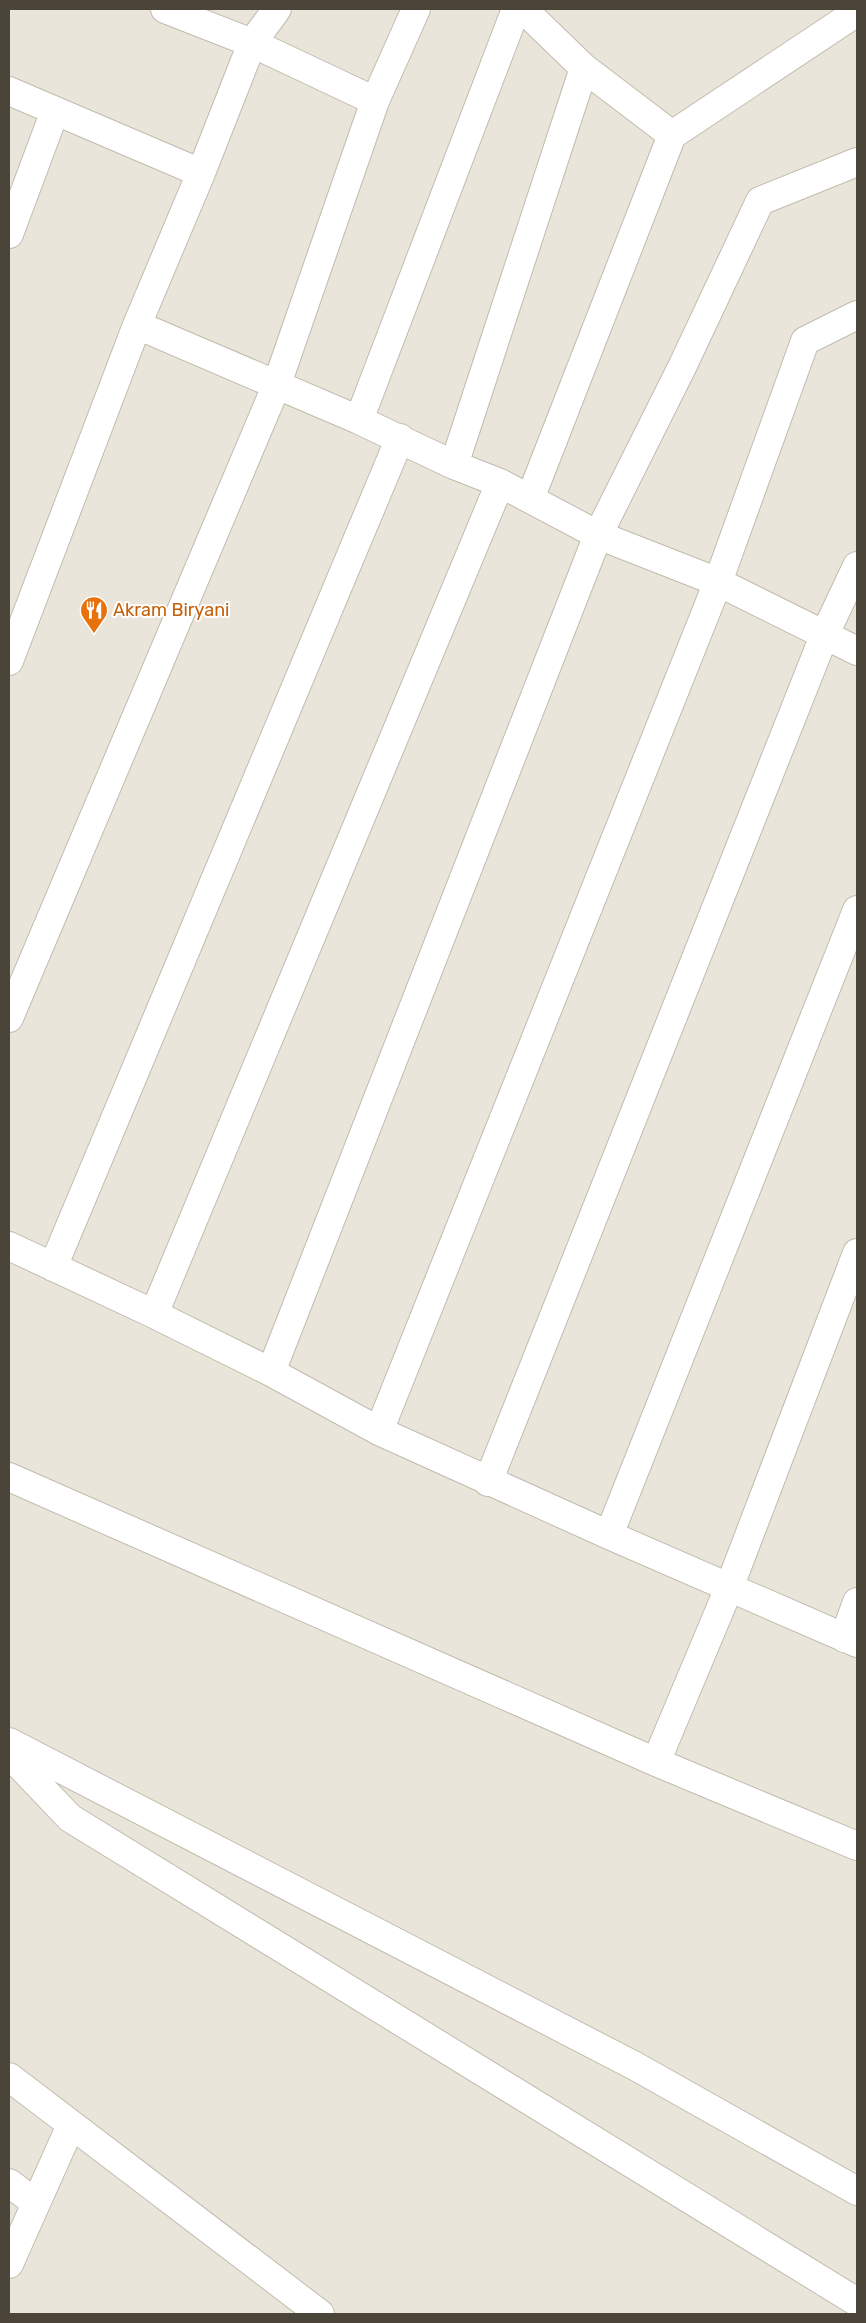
<svg xmlns="http://www.w3.org/2000/svg" width="866" height="2323" viewBox="0 0 866 2323" font-family="Rubik,sans-serif">
	<rect width="100%" height="100%" fill="#f6f3ec"/>
	<path fill="#eae5da" d="M9,9H857V2314H9Z"/>
	<g fill="none" stroke-linecap="round" stroke-linejoin="round">
		<g stroke="#c2bbae" stroke-width="30">
			<path id="minor" d="M523,9L584,68
				M9,91L201,173
				M375,101L416,9
				M9,234L55,111
				M137,325L359,420L454,465L500,483L598,535L718,582L857,651
				M359,420L516,9
				M454,465L584,68L672,135L857,12
				M530,499L672,135
				M9,661L137,325L201,173L252,43L277,9
				M9,1018L277,384L375,101L252,43L165,9
				M9,1246L154,1314L271,1372L379,1431L609,1535L857,1643
				M53,1267L400,438
				M154,1314L500,483
				M271,1372L598,535L683,365L760,201L857,162
				M379,1431L718,582L805,341L857,315
				M9,1477L656,1762L857,1846
				M488,1482L824,636L857,566
				M609,1535L857,910
				M844,1638L857,1602
				M9,1742L635,2066L857,2191
				M9,1754L70,1818L857,2302
				M656,1762L729,1588L857,1253
				M9,2077L320,2314
				M9,2183L36,2203
				M9,2264L71,2125"/>
		</g>
		<use href="#minor" stroke="#fff" stroke-width="28"/>
	</g>
	<defs>
		<g id="restaurant-pin" transform="scale(1.4375)"><path d="M0 17L-7.5 6A9.5 9.5 0 1 1 7.5 6Z" fill="#e8710a" stroke="#fff"/><path d="M-5-6h1v4h1v-4h1v4h1v-4h1v5L-1.5 .5V6h-2V.5L-5-1ZM5-6V6H3V1.5H1.5Q1.5-4 5-6Z" fill="#fff"/></g>
	</defs>
	<g fill-rule="evenodd">
		<use href="#restaurant-pin" x="94" y="610"/>
	</g>
	<g text-anchor="middle" stroke-width="4" stroke-linejoin="round" paint-order="stroke">
		<g font-size="18" fill="#c56008" stroke="#fff" text-anchor="start">
			<text x="113" y="616">Akram Biryani</text>
		</g>
	</g>
	<rect width="866" height="2323" fill="none" stroke="#4b4439" stroke-width="20"/>
</svg>
